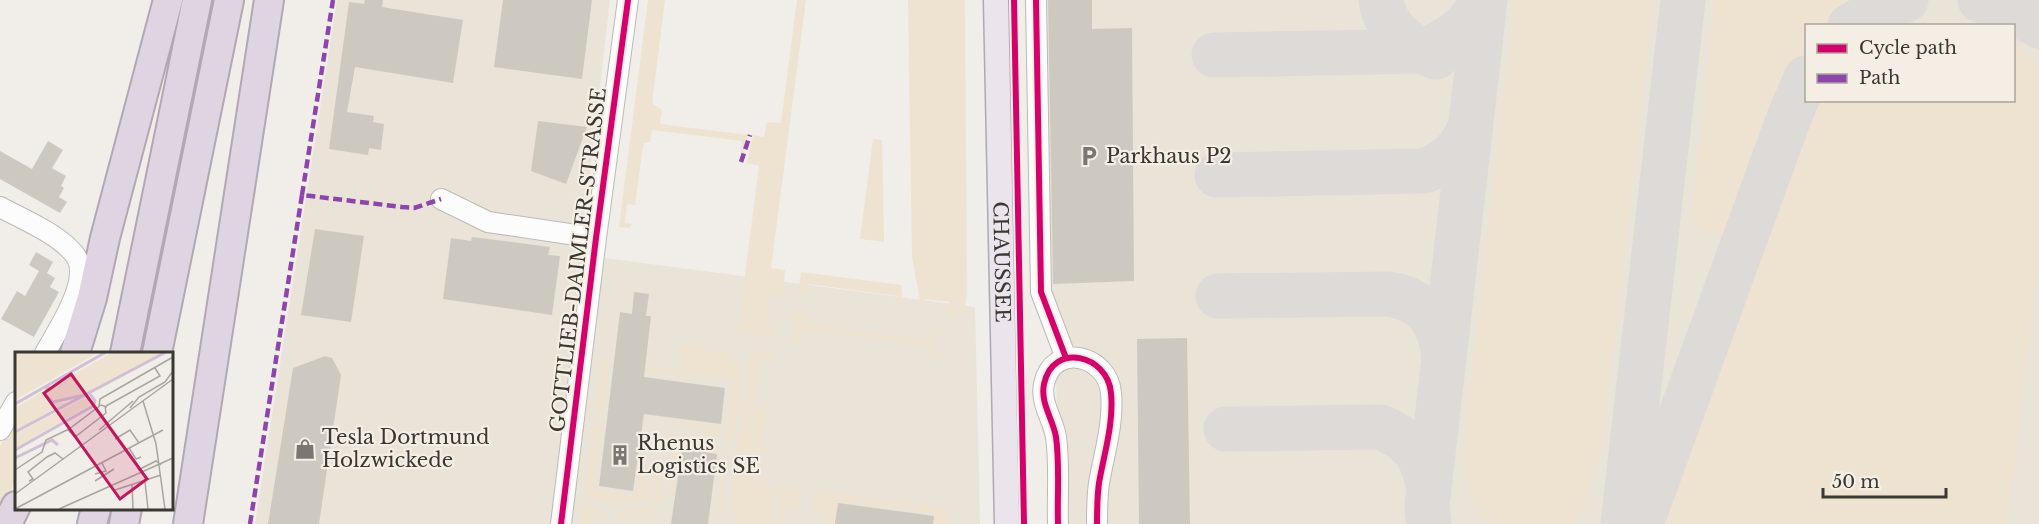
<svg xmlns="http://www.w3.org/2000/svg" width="2039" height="524" viewBox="0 0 2039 524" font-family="'Libre Baskerville',serif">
	<rect width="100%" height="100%" fill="#f1ede8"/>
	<path fill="#eae3d7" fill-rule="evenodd" d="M337,0H610L586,206L575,254L975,307L980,524H255Z
		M1036,0H2039V524H1061L1055,353L1041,292ZM1806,26H2014V100H1806Z"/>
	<path fill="#eee3d0" d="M648,0H665L652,103L662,110L660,124L748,135L743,154L741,153L742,141L652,130L650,142L644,143L643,146L635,205L627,204L625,223L632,224L630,228L619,227Z
		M797,0H806L771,268L785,270L783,294L771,293L765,328L778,330L777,334L771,337L726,331V328L738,329L759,166L747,163L753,135L764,137L767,122L781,123Z
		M908,0H965L967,292L964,316L948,315L949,302L924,299L922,311L912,257Z
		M1514,0H1654L1602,447L1585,504L1573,524H1492C1469,501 1465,484 1463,453Z
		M1715,0H1867L1848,10L1830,25L1806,26V51L1791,80L1736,219L1726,233C1707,239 1693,231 1692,210Z
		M2014,43L2039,65V258L2008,524H1661L1817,101L2014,100Z
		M873,139L882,140L884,242L860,239Z
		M801,272L901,285L903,305L901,308H898V296L809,284L807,297L801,296L798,293Z
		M800,311L805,312L804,324L931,341L933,330L936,329V356L930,358L931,346L803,329L801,341H797L793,336L795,316Z
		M688,342L705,344V351L726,353L745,369L732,442L726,440L733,379L665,374L642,369V366L679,371L683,346Z
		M751,350L770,352L774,357V360L762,359L755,407L767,409L761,455L737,451Z
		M602,362L610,363L607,387H603L602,393L607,394L604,413L595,412Z
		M16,418V479L0,513V446Z
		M669,421L720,427V438Z
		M594,423L603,424L594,490L636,495L642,447L649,499L610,506L585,493Z
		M667,433L717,447V451L679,445L672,501Z
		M725,450L726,451L723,514L716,515Z
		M736,456L760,462L758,482L770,484L773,518L771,524H736L732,490Z
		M659,459L665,506L656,501L653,464Z
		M774,485L800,488L798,509L785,507L783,524H775L777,519Z
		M823,491L859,496L858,503L838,501L835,524H823L824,512L812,510L815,498Z
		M865,497L910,502L909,509L863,504Z
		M583,503L607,515L592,513L590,524H581Z
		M916,503L946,508L951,516L950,524H932L934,513L915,510Z
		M646,506L657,521L618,517L614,513Z"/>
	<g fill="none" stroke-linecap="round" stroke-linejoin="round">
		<path stroke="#dedad8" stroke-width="45" d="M1381,0C1384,29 1411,47 1436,57
			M1980,0L2015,12L2039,26
			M1850,26L1885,6L1906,0
			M1214,55L1421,51C1450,41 1469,27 1483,0
			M1217,175L1424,171C1447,163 1461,149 1470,127
			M1218,296L1389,294C1425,300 1442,323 1444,359
			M1226,429L1381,427C1414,442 1423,455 1429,491
			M1429,524L1427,506L1485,0
			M1623,524L1683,0
			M1641,524L1790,115L1806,78"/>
	</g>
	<path fill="#cec9c0" d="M365,0H383L382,7L463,20L453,83L355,67L347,112L374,116L373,122L384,124L381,150L369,148L368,155L329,149L349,2L364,4Z
		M503,0H592L582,79L494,67Z
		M1048,0H1092V29L1132,28L1134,281L1053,284Z
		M538,121L587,127L566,184L531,171Z
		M48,141L63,150L52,168L66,176L61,186L64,188L59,197L67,202L60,213L0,179V151L32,169Z
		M315,229L364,236L351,322L301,315Z
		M472,237L550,247L548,255L560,256L552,315L443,299L451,238L471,241Z
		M36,252L53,262L47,273L55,278L50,287L59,292L34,337L1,319L17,291L25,296L39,271L29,265Z
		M634,292L649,294L646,316H651L644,377L725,388L721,424L644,414L633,491L599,486L620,312L632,314Z
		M1187,338L1190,524H1139L1137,339Z
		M325,356L332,358L341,375L319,524H268L293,368Z
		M682,449L717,454L708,524H671Z
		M838,503L934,516L933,524H835Z"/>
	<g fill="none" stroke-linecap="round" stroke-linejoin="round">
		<g stroke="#bdbab6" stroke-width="22">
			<path id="minor" d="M1036,0L1041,292L1066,358
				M441,199L488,222L596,238
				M0,207C22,219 59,234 75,255C93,279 57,331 45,353
				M0,430L16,402
				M561,524L596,238L628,0
				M1058,524C1057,496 1060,465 1056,437C1053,419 1040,403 1044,384C1053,341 1108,355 1111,393C1114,423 1104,454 1099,483C1097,497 1097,510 1097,524"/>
		</g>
		<g stroke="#b3a7b3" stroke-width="27">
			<g id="major">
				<path id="s1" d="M996,0L1007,524"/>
			</g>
		</g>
		<g stroke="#b3a7b3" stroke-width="32">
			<path id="highway" d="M75,353L92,298L105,238L168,0
				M125,353L197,0
				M157,353L229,0
				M7,524L16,506
				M92,524L96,508
				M124,524L127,508
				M188,524L269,0"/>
		</g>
		<use href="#minor" stroke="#fdfcfc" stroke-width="20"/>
		<use href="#major" stroke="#ebe4ec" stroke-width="24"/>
		<use href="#highway" stroke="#dfd5e2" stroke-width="28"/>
		<path stroke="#8e44ad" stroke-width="4.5" stroke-dasharray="9 4.5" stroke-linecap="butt" d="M741,162L750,135
			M302,195L333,0
			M250,524L302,195L402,207L414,208L441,199"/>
		<g stroke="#f5eee4" stroke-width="10">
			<path id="cycleway" d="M1014,0L1024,524
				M1036,0L1041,292L1066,358
				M561,524L596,238L628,0
				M1058,524C1057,496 1060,465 1056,437C1053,419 1040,403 1044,384C1053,341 1108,355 1111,393C1114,423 1104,454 1099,483C1097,497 1097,510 1097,524"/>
		</g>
		<use href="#cycleway" stroke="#d6006c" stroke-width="6"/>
	</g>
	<defs>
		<g id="parking-bare" transform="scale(1.62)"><path d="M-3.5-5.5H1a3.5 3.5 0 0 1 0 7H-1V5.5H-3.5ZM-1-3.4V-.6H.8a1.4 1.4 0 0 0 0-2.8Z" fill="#7a7772" stroke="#f5eee4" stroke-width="2.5" paint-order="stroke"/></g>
		<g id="shop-bare" transform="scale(1.62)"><path d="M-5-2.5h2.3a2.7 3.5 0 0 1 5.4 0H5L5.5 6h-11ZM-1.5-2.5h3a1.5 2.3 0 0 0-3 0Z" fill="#7a7772" stroke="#f5eee4" stroke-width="2.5" paint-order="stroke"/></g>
		<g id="building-bare" transform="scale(1.62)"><path d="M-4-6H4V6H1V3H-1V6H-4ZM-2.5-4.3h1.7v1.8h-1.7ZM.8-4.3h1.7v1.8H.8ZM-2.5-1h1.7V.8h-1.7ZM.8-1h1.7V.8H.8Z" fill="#7a7772" stroke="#f5eee4" stroke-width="2.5" paint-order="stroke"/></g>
	</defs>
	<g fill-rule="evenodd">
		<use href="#parking-bare" x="1089" y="156"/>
		<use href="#shop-bare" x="305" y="449"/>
		<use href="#building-bare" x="620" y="455"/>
	</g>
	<g text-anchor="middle" stroke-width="4.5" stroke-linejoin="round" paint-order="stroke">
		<g font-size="20" fill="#3a3833" stroke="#f5eee4" text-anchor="start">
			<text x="1106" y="163">Parkhaus P2</text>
			<text x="322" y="444">Tesla Dortmund<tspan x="322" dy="23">Holzwickede</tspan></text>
			<text x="637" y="450">Rhenus<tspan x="637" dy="23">Logistics SE</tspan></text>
		</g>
		<g font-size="20" fill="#3a3833" stroke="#f5eee4">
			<text transform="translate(578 260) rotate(-83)" y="7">GOTTLIEB-DAIMLER-STRASSE</text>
			<text dy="7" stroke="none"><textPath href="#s1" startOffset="262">CHAUSSEE</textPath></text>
		</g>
	</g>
	<g transform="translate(15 352)">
		<rect width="158" height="158" fill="#f1ede8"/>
		<path d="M0,0H84L0,48ZM98,0H148L76,40L42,49L33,45V37ZM27,40L36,51H53L9,76L0,77V56ZM68,47H75V53L0,96V82Z" fill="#eee3d0"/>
		<path fill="none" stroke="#d1c0d5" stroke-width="3" d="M34,32L30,42L38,50L69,43M0,52L91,0M0,80L151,0M0,98L78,54L80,49L75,42M0,106L37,88L43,93"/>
		<path fill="none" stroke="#a8a5a0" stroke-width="1.5" d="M128,49L141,92L150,157M84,54L85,47L158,5M91,54L145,24L140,16M115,56L124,45L150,30L158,19M53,78L60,85L91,61L90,54M84,78L118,49M100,87L115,78L124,91M114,96L121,107L126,105M0,118L27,100L31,88L54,77L86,53L92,55M123,118L141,109L146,113M80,122L91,119L87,111M14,129L18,127L13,120L32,105L40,101L48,107M80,129L99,117M130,130L133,157M117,132L118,157M100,138L146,123M0,142L158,27M0,157L148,78M44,157L158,106"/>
		<path fill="#c2185b" fill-opacity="0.15" stroke="#c2185b" stroke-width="3" d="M56,22L132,127L105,147L29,41Z"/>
		<rect width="158" height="158" fill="none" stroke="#3a3833" stroke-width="3"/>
	</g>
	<rect x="1805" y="24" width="210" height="78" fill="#f5eee4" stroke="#aaa59d" stroke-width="1.5"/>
	<rect x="1817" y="44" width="30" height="9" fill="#d6006c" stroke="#aaa59d" stroke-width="1.5"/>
	<text x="1859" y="54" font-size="18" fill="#3a3833">Cycle path</text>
	<rect x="1817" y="74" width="30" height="9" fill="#8e44ad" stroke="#aaa59d" stroke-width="1.5"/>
	<text x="1859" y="84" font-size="18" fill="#3a3833">Path</text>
	<path d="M1823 488v9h123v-9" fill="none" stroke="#3a3833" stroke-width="3"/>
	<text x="1832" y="488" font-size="18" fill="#3a3833" stroke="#f5eee4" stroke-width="4.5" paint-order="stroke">50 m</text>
</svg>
